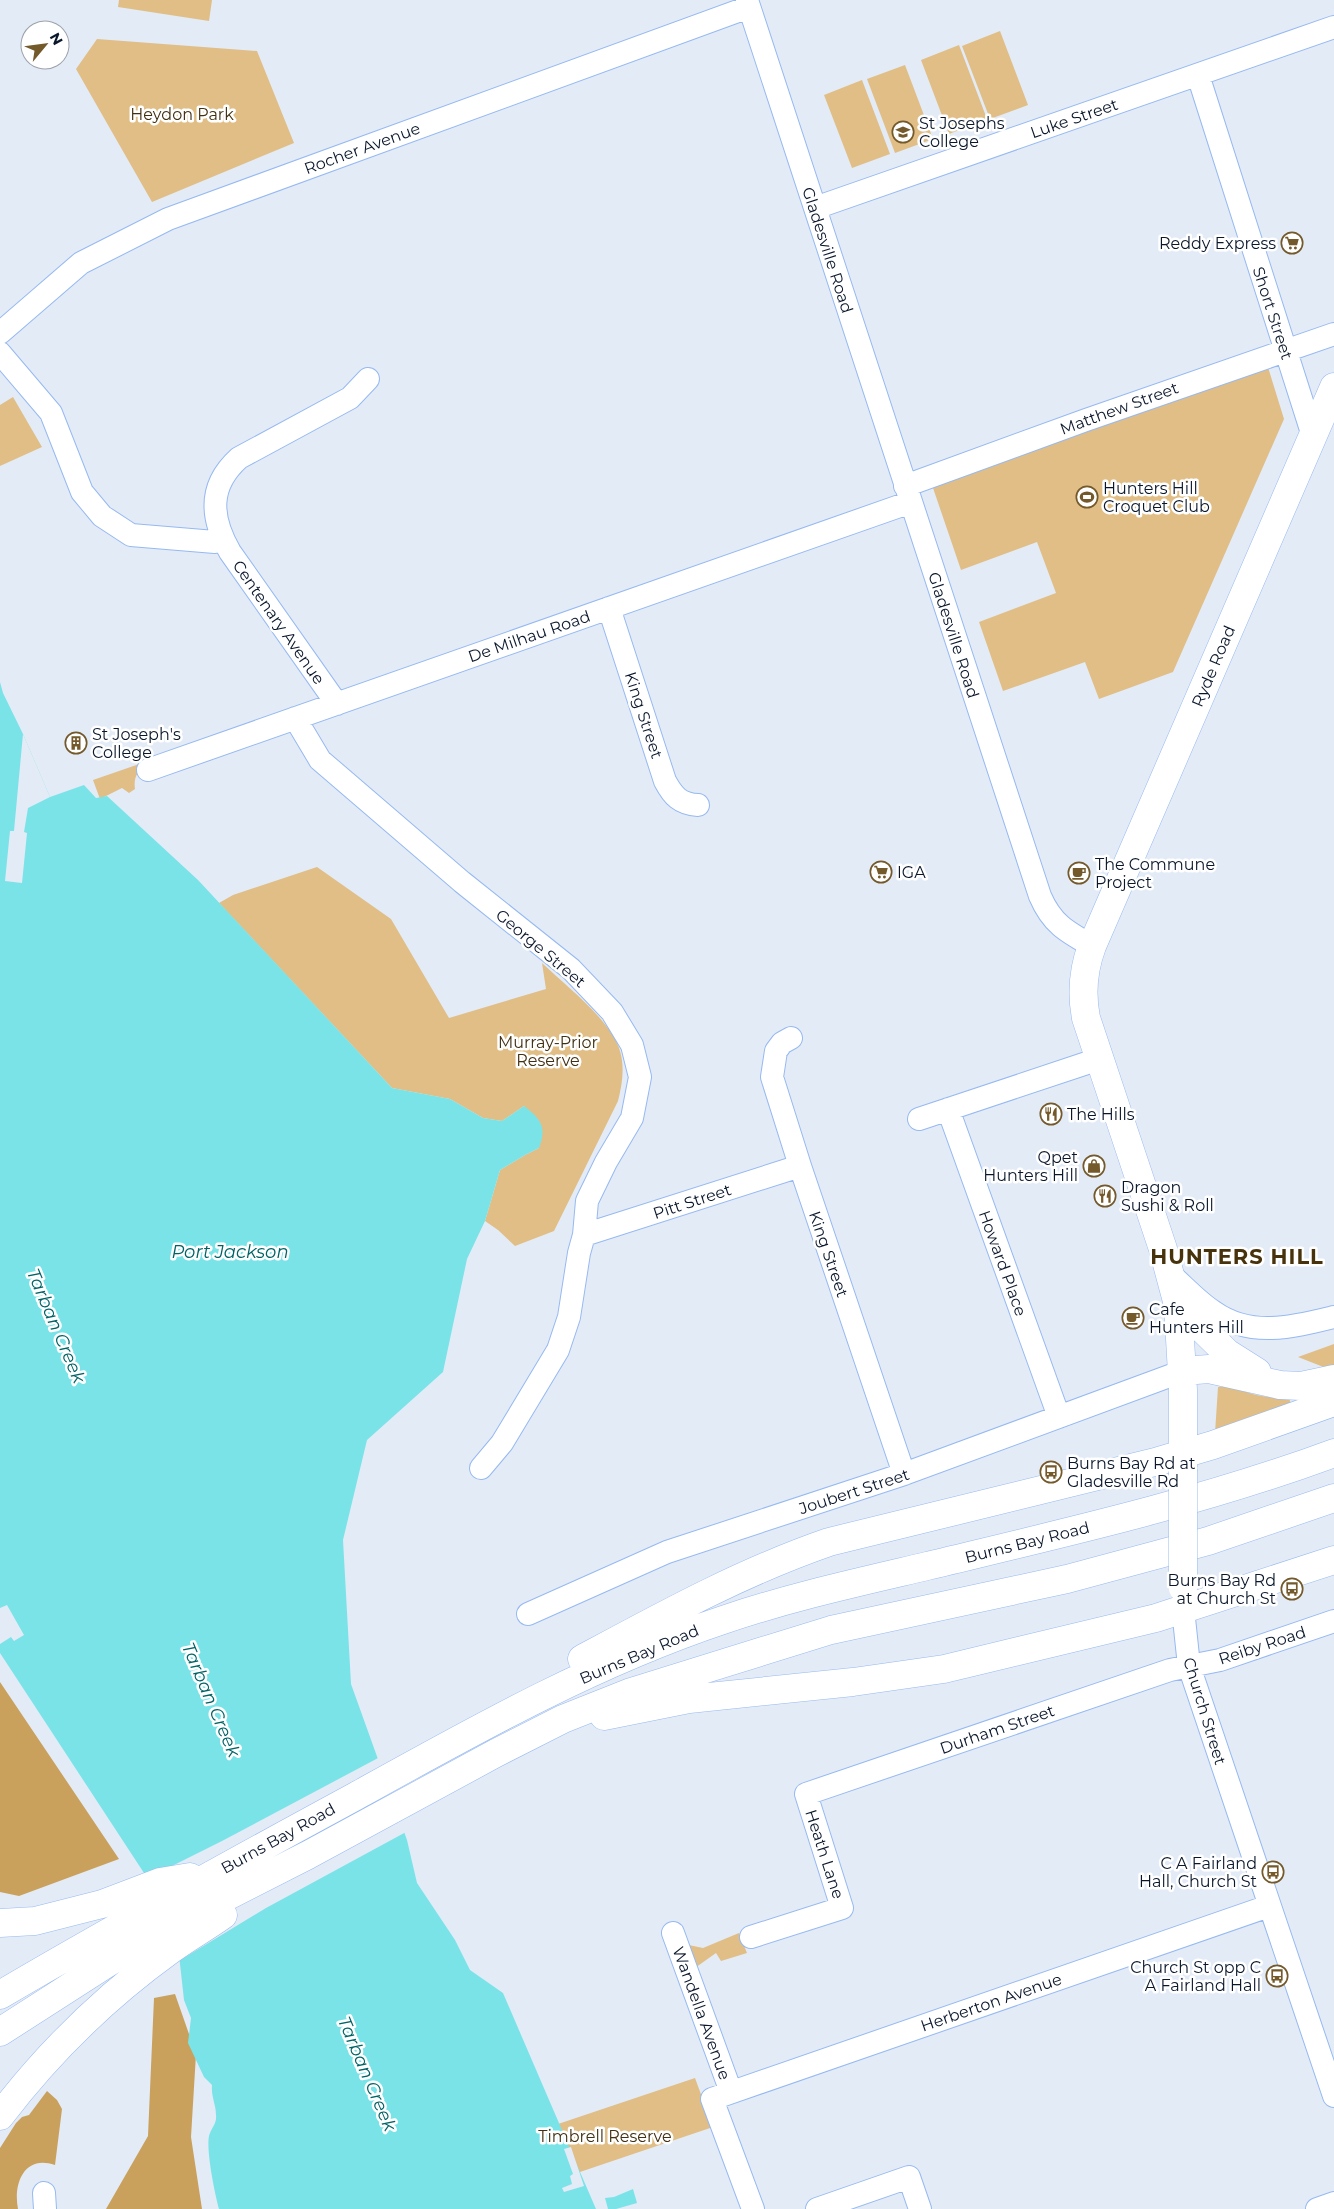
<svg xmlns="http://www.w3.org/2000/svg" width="1334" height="2209" viewBox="0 0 1334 2209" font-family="Montserrat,sans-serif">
	<rect width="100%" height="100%" fill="#e3ebf7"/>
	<path fill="#e0be86" d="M119,0H212L209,21L118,7Z
		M1000,31L1028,105L990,119L962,46Z
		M97,39L257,51L294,143L152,202L76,69Z
		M959,45L987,119L949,134L921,60Z
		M905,65L933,139L895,153L867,79Z
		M862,80L890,154L852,168L824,95Z
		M1267,364L1284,419L1173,672L1099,699L1085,662L1003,691L979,622L1056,593L1037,542L961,570L932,485Z
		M13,397L42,447L0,466V405Z
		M148,761C139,770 133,776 135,789L129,793L122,788L100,799L93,780Z
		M317,867L391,919L449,1018L546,989L542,963C565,985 612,1021 620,1051C625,1068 622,1085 618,1101L554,1231L515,1246L498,1230L485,1221L500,1170L525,1155L539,1148L524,1106L502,1121L483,1118L450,1099L392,1088L219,903L233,895Z
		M1334,1344V1365L1326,1368L1298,1357Z
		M1232,1385C1250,1396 1269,1398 1289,1398L1293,1410L1215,1433L1218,1387Z
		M739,1933L747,1953L721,1961L716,1953L692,1970L684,1944L703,1948Z
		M695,2078L713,2127L577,2173L558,2124Z"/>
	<path fill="#c9a15d" d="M0,1682L119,1859L19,1896L0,1892Z
		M175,1994L196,2054L191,2137L202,2209H106L148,2136L154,1998Z
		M47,2091L57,2100L62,2109L55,2165C24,2154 13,2184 18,2209H0V2148L16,2123L22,2117L29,2115Z"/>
	<path fill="#7ae3e8" d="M0,682L3,693L23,734L50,797L84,785L96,798L107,796L198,880L392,1088L450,1099L483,1118L502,1121L524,1106C541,1119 547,1127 539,1148L525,1155L500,1170L485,1221L467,1259L443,1372L367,1440L343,1540L351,1684L407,1840L417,1883L455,1940L470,1970L503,1993L596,2209H219C215,2194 206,2151 209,2136C211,2128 217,2124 216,2115C216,2104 211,2097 212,2085L204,2077L188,2043L191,2018L184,2000L179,1955L159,1903L144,1873L0,1653Z
		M633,2189L637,2203L616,2209H608L605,2198L614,2197Z"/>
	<path fill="#e3ebf7" d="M23,734L50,797L28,808L24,832L27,833L22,883L5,881L10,831H14Z
		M7,1605L24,1635L14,1641L11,1637L0,1644V1608Z
		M380,1757L406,1832L266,1908L177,1962L152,1876L222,1841Z
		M571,2147L584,2186L564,2192L562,2188L572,2184L570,2176L573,2174L564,2149Z"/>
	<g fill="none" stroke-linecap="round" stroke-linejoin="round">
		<g stroke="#96b9f1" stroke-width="24">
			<path id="minor" d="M747,0L1040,896C1052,924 1067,932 1092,946
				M1198,75L1313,436
				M815,208L1334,27
				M0,333L81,263L168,219L749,7
				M0,353L51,413L82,492L102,516L131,535L215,542L223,539
				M905,486L1086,420L1334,334
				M609,608L665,781C673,796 680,804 698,805
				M337,704L230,552C210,517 208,486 239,458L350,398L368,379
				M295,718L320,760L462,882L571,969L612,1012L632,1045L640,1077L632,1118L606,1162L587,1201L584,1235L579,1253L569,1317L558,1350L502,1443L481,1468
				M148,770L911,502
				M791,1038L782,1043L776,1051L772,1077L800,1166L904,1474
				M948,1109L1059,1417
				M919,1119L1099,1059
				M584,1235L800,1166
				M1170,1274C1184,1286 1198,1302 1214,1312C1251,1338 1293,1327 1334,1317
				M1183,1609L1189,1666L1334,2096
				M528,1614L667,1552L904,1474L1183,1371
				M673,1933L731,2092
				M751,1937L842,1908L806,1794L1170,1670L1220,1660L1334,1621
				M44,2193L45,2209
				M753,2209L712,2099L1269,1906
				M817,2209L909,2177L920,2209
				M1317,2209L1334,2203"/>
		</g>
		<g stroke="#96b9f1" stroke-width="29">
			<path id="major" d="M1178,1305L1227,1353L1257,1372
				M1183,1371L1209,1369L1280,1385L1301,1386L1334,1379
				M1183,1468V1390L1178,1305L1163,1249L1086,1018C1081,992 1083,970 1092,946L1334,387
				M582,1659C662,1616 742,1572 829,1542L1159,1461L1213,1445L1334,1402
				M604,1716L689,1699L853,1682L944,1669L1156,1618L1334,1560
				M0,1923L35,1921L102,1904L160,1882L190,1877
				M0,1995C117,1926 236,1861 356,1796C475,1730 594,1663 723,1620C790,1597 859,1582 927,1566C1064,1533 1202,1502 1334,1453
				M0,2032L151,1935L308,1855L496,1753L563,1719L631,1692L831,1630L1067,1579L1208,1541L1334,1498
				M0,2116C48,2053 104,1998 169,1951C186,1938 205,1928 223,1915"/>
		</g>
		<use href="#minor" stroke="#fff" stroke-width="22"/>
		<use href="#major" stroke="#fff" stroke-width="28"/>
		<g stroke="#96b9f1" stroke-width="29" stroke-linecap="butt">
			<path id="major-bridge" d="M1183,1468V1588"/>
		</g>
		<use href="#major-bridge" stroke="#fff" stroke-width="28"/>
	</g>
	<defs>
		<g id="school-ring" transform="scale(1.125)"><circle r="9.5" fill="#fff" stroke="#74592b" stroke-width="1.5"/><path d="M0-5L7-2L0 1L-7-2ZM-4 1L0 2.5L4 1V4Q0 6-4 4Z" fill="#74592b"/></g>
		<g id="supermarket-ring" transform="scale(1.125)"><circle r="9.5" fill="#fff" stroke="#74592b" stroke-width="1.5"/><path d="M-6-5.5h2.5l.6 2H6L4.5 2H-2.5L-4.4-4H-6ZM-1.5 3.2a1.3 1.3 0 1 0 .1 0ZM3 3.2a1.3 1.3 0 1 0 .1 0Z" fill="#74592b"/></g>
		<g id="stadium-ring" transform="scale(1.125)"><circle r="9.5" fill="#fff" stroke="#74592b" stroke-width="1.5"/><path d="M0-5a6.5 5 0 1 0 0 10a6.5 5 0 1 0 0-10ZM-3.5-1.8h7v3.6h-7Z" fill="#74592b"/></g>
		<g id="building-ring" transform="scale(1.125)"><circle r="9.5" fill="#fff" stroke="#74592b" stroke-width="1.5"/><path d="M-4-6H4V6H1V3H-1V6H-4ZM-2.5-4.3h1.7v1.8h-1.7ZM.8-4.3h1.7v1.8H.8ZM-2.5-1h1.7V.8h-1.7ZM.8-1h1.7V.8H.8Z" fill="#74592b"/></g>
		<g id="cafe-ring" transform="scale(1.125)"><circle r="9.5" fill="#fff" stroke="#74592b" stroke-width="1.5"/><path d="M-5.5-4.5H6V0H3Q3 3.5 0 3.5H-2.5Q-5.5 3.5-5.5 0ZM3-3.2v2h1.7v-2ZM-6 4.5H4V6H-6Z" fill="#74592b"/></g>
		<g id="restaurant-ring" transform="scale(1.125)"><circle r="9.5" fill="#fff" stroke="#74592b" stroke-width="1.5"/><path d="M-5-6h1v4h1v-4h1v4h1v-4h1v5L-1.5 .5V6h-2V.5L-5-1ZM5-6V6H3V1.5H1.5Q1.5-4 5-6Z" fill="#74592b"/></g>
		<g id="shop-ring" transform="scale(1.125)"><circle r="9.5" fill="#fff" stroke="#74592b" stroke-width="1.5"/><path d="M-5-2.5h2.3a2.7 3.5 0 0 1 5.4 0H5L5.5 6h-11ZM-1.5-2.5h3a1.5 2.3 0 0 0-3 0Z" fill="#74592b"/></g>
		<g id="bus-ring" transform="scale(1.125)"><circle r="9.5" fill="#fff" stroke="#74592b" stroke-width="1.5"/><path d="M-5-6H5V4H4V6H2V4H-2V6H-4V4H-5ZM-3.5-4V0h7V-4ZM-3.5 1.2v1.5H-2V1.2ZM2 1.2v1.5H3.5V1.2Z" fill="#74592b"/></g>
	</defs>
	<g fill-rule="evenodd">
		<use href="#school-ring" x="903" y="132"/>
		<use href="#supermarket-ring" x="1292" y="243"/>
		<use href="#stadium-ring" x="1087" y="497"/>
		<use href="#building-ring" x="76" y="743"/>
		<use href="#supermarket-ring" x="881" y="872"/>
		<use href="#cafe-ring" x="1079" y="873"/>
		<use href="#restaurant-ring" x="1051" y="1114"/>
		<use href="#shop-ring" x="1094" y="1166"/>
		<use href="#restaurant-ring" x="1105" y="1196"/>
		<use href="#cafe-ring" x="1133" y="1318"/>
		<use href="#bus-ring" x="1051" y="1472"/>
		<use href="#bus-ring" x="1292" y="1589"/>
		<use href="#bus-ring" x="1273" y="1872"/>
		<use href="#bus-ring" x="1277" y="1976"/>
	</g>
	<g text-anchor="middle" stroke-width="5" stroke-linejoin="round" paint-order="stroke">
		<g font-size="16" fill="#413012" stroke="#fff">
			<text x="182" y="120">Heydon Park</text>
			<text x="548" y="1048">Murray-Prior<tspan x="548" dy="18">Reserve</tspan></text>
			<text x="605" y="2142">Timbrell Reserve</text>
		</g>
		<g font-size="16" fill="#0a172b" stroke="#fff">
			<text transform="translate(1074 118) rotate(-19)" y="6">Luke Street</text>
			<text transform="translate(362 148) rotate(-20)" y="6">Rocher Avenue</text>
			<text transform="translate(828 250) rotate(72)" y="6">Gladesville Road</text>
			<text transform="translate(1273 313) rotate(72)" y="6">Short Street</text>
			<text transform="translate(1119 408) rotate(-20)" y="6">Matthew Street</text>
			<text transform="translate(279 622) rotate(55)" y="6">Centenary Avenue</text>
			<text transform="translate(954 635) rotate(72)" y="6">Gladesville Road</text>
			<text transform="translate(529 636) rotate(-19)" y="6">De Milhau Road</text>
			<text transform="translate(1213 666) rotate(-67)" y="6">Ryde Road</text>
			<text transform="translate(644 715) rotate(72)" y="6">King Street</text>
			<text transform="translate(541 948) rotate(40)" y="6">George Street</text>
			<text transform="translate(692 1201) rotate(-18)" y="6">Pitt Street</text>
			<text transform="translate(829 1254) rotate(71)" y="6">King Street</text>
			<text transform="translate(1003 1263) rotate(70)" y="6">Howard Place</text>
			<text transform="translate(854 1491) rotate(-18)" y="6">Joubert Street</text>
			<text transform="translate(1027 1542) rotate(-14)" y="6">Burns Bay Road</text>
			<text transform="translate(1262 1645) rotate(-18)" y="6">Reiby Road</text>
			<text transform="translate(639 1654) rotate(-23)" y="6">Burns Bay Road</text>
			<text transform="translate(1205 1711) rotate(73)" y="6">Church Street</text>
			<text transform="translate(997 1729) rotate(-19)" y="6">Durham Street</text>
			<text transform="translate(278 1838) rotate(-29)" y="6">Burns Bay Road</text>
			<text transform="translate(825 1854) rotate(72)" y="6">Heath Lane</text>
			<text transform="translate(991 2002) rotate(-19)" y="6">Herberton Avenue</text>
			<text transform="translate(702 2013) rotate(70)" y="6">Wandella Avenue</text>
		</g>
		<g font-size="16" fill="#0a172b" stroke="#fff" text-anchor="start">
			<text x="919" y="129">St Josephs<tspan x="919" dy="18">College</tspan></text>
			<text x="1276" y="249" text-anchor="end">Reddy Express</text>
			<text x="1103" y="494">Hunters Hill<tspan x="1103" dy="18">Croquet Club</tspan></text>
			<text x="92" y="740">St Joseph's<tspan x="92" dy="18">College</tspan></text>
			<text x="1095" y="870">The Commune<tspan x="1095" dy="18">Project</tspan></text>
			<text x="897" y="878">IGA</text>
			<text x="1067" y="1120">The Hills</text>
			<text x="1078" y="1163" text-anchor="end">Qpet<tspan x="1078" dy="18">Hunters Hill</tspan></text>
			<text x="1121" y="1193">Dragon<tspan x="1121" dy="18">Sushi &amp; Roll</tspan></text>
			<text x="1149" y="1315">Cafe<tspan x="1149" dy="18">Hunters Hill</tspan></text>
			<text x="1067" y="1469">Burns Bay Rd at<tspan x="1067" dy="18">Gladesville Rd</tspan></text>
			<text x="1276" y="1586" text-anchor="end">Burns Bay Rd<tspan x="1276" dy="18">at Church St</tspan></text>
			<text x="1257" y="1869" text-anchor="end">C A Fairland<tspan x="1257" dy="18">Hall, Church St</tspan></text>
			<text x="1261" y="1973" text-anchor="end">Church St opp C<tspan x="1261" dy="18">A Fairland Hall</tspan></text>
		</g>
		<g font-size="18" font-style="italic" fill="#006265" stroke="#fff">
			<text x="230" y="1258">Port Jackson</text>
			<text transform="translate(56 1326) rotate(67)" y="6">Tarban Creek</text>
			<text transform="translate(211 1700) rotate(67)" y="6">Tarban Creek</text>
			<text transform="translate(367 2074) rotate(67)" y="6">Tarban Creek</text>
		</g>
		<g font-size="21" font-weight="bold" letter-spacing="1" fill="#47320c" stroke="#fff">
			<text x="1237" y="1264">HUNTERS HILL</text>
		</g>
	</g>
	<g transform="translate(45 45) rotate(61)"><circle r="24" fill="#ffffff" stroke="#9da2aa"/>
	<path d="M0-4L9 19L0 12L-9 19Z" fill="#74592b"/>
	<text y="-8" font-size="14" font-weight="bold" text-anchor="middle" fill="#0a172b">N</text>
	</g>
</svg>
